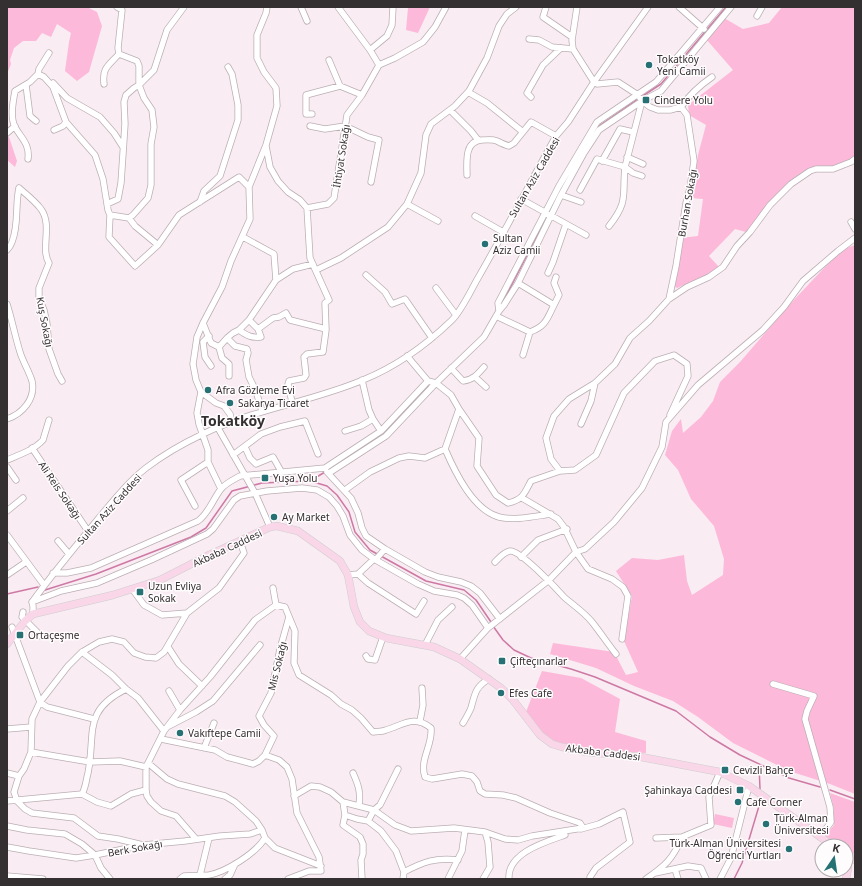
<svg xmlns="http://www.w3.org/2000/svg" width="862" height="886" viewBox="0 0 862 886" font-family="'Noto Sans',sans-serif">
	<rect width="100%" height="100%" fill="#f9ecf2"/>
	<path fill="#fdb9da" d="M7,7H87L97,12L102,26L89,72L77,81L65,71L69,42L71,33L57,24L51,37L42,33L36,41H23L14,48L10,60L11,64L7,74Z
		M405,7H430L418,33L406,30L408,8Z
		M782,7H855V158L847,165L804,175L746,232L735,229L709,256L719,267L711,273L677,288L672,285L680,238L698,236L703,199L691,198L698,155L706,125L689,115L688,105L733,70L706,39L724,18L743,29L769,23Z
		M7,135L9,137L17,161L15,167L7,160Z
		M855,245V794L830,784L789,771L733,743L698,717L673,701L634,686L596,668L550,654L553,643L614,652L626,675L638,672L624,641L632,596L616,571L632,558L658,560L684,555L687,581L692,595L723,575L724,559L714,526L691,499L678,470L665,455L672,431L681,419L683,433L701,417L713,401L720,382L740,362L791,303L841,250Z
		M542,671L581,678L620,699L615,732L646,741V753C620,751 561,752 543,735C536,728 531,720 526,712Z
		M830,793L855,802V855L846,849V846H841L825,836L834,825V809Z
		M715,814L734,818L732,828L713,824Z"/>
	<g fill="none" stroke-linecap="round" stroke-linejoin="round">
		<path stroke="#ce79a5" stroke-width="1.5" d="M641,97L661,84L726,7
			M596,129L599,126L638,99
			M504,300L547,216
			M310,481L327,486L337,495L349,512L355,532L370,550L426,581L464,590L476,600L491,622
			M45,590L96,574L191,537L206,528L232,491L262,483L310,481L325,472
			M7,594L38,587
			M493,626L503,640L514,650L531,658L571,669L595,677L676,711L710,737L740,755L789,778L820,787
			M759,765L760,789
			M830,790L855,799
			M734,879L742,863L759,806V799"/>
		<g stroke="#bbafb4" stroke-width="7">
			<path id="minor" d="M301,7L307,21
				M338,7L370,50L379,65
				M546,7L543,17L572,37
				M577,7L572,40L573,49L594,82L597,84L618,82L638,95L642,101L650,107L658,110H670L681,107C690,94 699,86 712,77
				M679,7L704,29
				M757,16L762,7
				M529,39L539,40L552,47L573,49
				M370,50L387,36L392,25L393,7
				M329,60L340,86
				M38,74L39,69L49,53
				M53,83L67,98L100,117L114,133L123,147
				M104,84C102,68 108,66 119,54
				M26,85L30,116L36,121
				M468,92L487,103L523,132
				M531,97L527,93L543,65L561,48
				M450,110L471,131L478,140
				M312,114H306V95L340,86L362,95
				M310,126L325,129L345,126L368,137L379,140L371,182
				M54,130L63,126L66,122
				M7,133L15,126
				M266,146L270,167L278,181L288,192L300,200L307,208L310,258L329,300L325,303L326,330L323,352L307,354L304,357L306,375L304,378L289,381L288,384L292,402
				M627,157L643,164
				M28,159C30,144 21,138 15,127C10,117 13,102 15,91L30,82L38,74L44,77L53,87L66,122L95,155L103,179L108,210L110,215L109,237L135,266L158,245L179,215L239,177L249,187
				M602,161L620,129L633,132
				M467,175C467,162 464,141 482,140C487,140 492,139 497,141C501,143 505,145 509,146L514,143L531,122L556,136
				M19,188C26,194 35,201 41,209C53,226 40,248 49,263L39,288V298L44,310L47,324L49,349L58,374L62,381
				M580,190L597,159L625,167L633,173L642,176
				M561,195L581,202
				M521,199L586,235
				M200,202L204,191L220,176L238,120V105L232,74L228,67
				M107,204L118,199L121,183L125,124L124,102L126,95L134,88L139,85L154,70L167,30L184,7
				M407,204L438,221
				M307,208L328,204L334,198L347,115L362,95L379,65L395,58L423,42L435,27L446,7
				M110,215L129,218L133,215L148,198L151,185V144L154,127L152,110L144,98L139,85V66L137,61L119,54L118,48L122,10L117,7
				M475,216L503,232
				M129,218L135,226L158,245
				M851,222L855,229
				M609,226C629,201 622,195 625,167L642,101
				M243,237L274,254L276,280
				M7,250C9,248 11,245 12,242C19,225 15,205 19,188
				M316,270L341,258L388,227L407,204L421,173L426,135L431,124L455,106L469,91L487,58L499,26L507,14L516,7
				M548,273L553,262L566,224
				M366,275L385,292L392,304L405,299L432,338
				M436,288L456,315
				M669,299L676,266L686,203L690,188L694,161L687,115L681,107
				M7,304C12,320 15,336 20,352C23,362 29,371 32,381C36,399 22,414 7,419
				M554,305L559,295L554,283L556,277
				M499,311L498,303L559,186L597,122L656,82L720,7
				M496,316L530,332C546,326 547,319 554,305L518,283
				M203,323L211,343L219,347L227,338L233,333L239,330L249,320L276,280L293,269L313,264
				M258,329L273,318L279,317L286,313L290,320L326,329
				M239,330C247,336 252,338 261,337L258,329L249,320
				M209,336L203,342L205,357L211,366
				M227,338L235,346L247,349L248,353L246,360L249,377L256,391L262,411
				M219,347L222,358L229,364V376
				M523,355L530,332
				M451,368L463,381C473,380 478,374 484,367
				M475,377L486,387
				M201,392L197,413L199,424L208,450V462L221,489
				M459,409L479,438L477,466L496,495L508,503C523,500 524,494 531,481L560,471L575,470L596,455L624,393L655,361L674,355L687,364L688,376L670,415
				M373,419L381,431
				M232,422L230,414L224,406L216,403L201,392L196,380L193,364L197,337L203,323L222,287L231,261L250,219L249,187L266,145L277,106L276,88L264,72L257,58V35L266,13L267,7
				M581,424L591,401L595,383
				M218,428L255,493L270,527
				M345,431L361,426L373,419L369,410L362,380
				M245,447L250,458L256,464L273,457L282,473
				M32,448L88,531
				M445,449C455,472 473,510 499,517C514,521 536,516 551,514
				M233,455L261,434L280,427L305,421L318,454
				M7,460C19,455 34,450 43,440L49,420
				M7,467L16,480
				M560,471L551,459L546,438L554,416L569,399L595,383L615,364L630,338L649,321L669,299L687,287L709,277L723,267L737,246L750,232L770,205L791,184L810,171L816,169H833L851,162L855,159
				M327,472L351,498L358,513L362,528L366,536L385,549L425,572L438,577L461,582L471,586L480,593L500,619
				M329,473L386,436L436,383L484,337L499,311L504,305L518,283L561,195L584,153L599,130L642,101L661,91L731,7
				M345,490L370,472L399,458L409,456L425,458L445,449L459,409L451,395L436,383L428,381L407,356
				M522,498L558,519L564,527L576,552L588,569L612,579L623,587L628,596L622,639
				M195,506L181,480L208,462
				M7,511L23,498
				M7,535L44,585
				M58,541L69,554
				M521,557L538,540L567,529
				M495,562C499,558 504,552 510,551C520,550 556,588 564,597C573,605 584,612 592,622C600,632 608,644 616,654
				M53,573H67L91,568L198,521C209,513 213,499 221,489C226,483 233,480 240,476L325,468L381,431L428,381
				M358,574L368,583L416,614L424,601
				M7,575L26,562
				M348,575L358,574L374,559L377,558L385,549
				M273,588L276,605
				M133,590L144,605L162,615L187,613
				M32,602C53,573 76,546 98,519C113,501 128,482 146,468C163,455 184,443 203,434C254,409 311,402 363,380C395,367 426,345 451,321C461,312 471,290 478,278C505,231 530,183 556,136L568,122L594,82L648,7
				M32,602L61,591L97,583L151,560L207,534L213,529L234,500L240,496L267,491L302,488L317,490L329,497L337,506L343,516L350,535L362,550L374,559L418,584L434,591L457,595L464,598L472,605L488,628
				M32,602L33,606V614
				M23,612L22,617L41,636
				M12,627L40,702L47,707L94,719
				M425,645L438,620L452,607
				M168,647L179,664L202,686
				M82,652L112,675L126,689L138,698L164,731
				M366,656L368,659L375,660L383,637
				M460,659L488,628L549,580L576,552L585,549L614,522L642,488L662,447L666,422L698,385L763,330L784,307L803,281L838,251L855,238
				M773,684L814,696L807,711L805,719L830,807L831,822L820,837
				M169,691L180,710
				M420,721L423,705L422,688
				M463,723C466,718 469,713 471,708C475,694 475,687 489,679
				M169,726L196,712L213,701L260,645
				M7,729L31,727
				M161,739L215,750L227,757L253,764L259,761L265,755L279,760L287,767L292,779L297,813L319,857L321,871H309L288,879
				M204,748L214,723
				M31,752L90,762L120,761L146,767
				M265,755L274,736L264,725L259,716L271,693L280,649L289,617
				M148,763L167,779L178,784L225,796L235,802L256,821L262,830L265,838C256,853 226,872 209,875C201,876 192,875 184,876L180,879
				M7,773L19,776
				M353,773C358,784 361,792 359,805
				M82,794L97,802L111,806L131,794L146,790
				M7,801L82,794C86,787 86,780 88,773C96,733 82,711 126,689
				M343,802L345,815L343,825L360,837L363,844V854L361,860L362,879
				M345,815L357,819L368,821L381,831L396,851L404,872
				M368,821L374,810L380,805L398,769
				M7,826L27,830L65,834L82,844L95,855L101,868L110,879
				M581,829L599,824L623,812L630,842L596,868L590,877V879
				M265,838L275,848L321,866
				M656,838L682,837L711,825L709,797L720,772
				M196,839L176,816L161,811L151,802L147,796L146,790V767L164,731L180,710L210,677L255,620L276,605L285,607L295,631L294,663L299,675L331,695L341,704L352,710L361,718L373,732C377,731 382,732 386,730C403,725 414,714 431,728C433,745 419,760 425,777L432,779L462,774L472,776L477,782L480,791L485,794L503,795L516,798L550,813L580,823L583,828L532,836L518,840L505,839L485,832L454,828L411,831L395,825L374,810L343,802L331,792L320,787L311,786L294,796
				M143,845L118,839L98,836L74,818L32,813L25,809L17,801L14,792L19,776L24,769L31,752L32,719L40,702L68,666L82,652L99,642L112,639L124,642L134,653L145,657L156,658L164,652L187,613L219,588L244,553L240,541
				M7,847L29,851L76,858L95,855L143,845L185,841L220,836L250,834L262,830
				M675,869L678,879
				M655,873L688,866L701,868L706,879
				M200,875L209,838
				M7,876L43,879
				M225,879L230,875L235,864
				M403,879L404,872C423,862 436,857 458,860
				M448,879L462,851L465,830
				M483,879L490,867L488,842L485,832
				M509,879C507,853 545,842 565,835
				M646,879C665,866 673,859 682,837
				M720,879L731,858L749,786"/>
		</g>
		<g stroke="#cecdce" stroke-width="8">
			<path id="major" d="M7,644L25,621L33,614L113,595L160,580L205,557L270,527L277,526L298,531L340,561L348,575L354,607L360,622L369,631L386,638L434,647L460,659L501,688L513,700L540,735L552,744L562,747L587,752L641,757L720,772L749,786L833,846
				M846,855L855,860
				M846,860L848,869L846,879"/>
		</g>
		<use href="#minor" stroke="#fff" stroke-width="5.5"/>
		<use href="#major" stroke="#fad7e8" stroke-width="7"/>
	</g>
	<g fill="#267174" stroke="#fffcfe" stroke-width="1.5">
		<circle cx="649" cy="65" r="4"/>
		<rect x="642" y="96" width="8" height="8" rx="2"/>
		<circle cx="485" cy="244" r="4"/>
		<circle cx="208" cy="390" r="4"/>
		<circle cx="230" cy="403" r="4"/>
		<rect x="261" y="474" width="8" height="8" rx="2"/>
		<circle cx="274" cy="517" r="4"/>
		<rect x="136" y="588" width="8" height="8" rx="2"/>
		<rect x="16" y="631" width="8" height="8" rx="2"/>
		<rect x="498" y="657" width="8" height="8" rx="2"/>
		<circle cx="501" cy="693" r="4"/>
		<circle cx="180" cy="733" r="4"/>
		<rect x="721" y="766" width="8" height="8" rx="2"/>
		<rect x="736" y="786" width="8" height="8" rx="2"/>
		<circle cx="738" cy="802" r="4"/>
		<circle cx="766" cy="824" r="4"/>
		<circle cx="789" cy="849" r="4"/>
	</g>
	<g text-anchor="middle" stroke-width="3" stroke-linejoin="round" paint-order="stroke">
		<g font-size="10" fill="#342f31" stroke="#fffcfe" text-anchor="start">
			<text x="657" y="63">Tokatköy<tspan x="657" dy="12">Yeni Camii</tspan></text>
			<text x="654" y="104">Cindere Yolu</text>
			<text x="493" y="242">Sultan<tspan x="493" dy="12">Aziz Camii</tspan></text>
			<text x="216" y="394">Afra Gözleme Evi</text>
			<text x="238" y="407">Sakarya Ticaret</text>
			<text x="273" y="482">Yuşa Yolu</text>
			<text x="282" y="521">Ay Market</text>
			<text x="148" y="590">Uzun Evliya<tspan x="148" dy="12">Sokak</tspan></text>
			<text x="28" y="639">Ortaçeşme</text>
			<text x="510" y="665">Çifteçınarlar</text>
			<text x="509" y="697">Efes Cafe</text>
			<text x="188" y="737">Vakıftepe Camii</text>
			<text x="733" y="774">Cevizli Bahçe</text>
			<text x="732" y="794" text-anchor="end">Şahinkaya Caddesi</text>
			<text x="746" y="806">Cafe Corner</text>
			<text x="774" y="822">Türk-Alman<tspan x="774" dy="12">Üniversitesi</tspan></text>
			<text x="781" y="847" text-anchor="end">Türk-Alman Üniversitesi<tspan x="781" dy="12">Öğrenci Yurtları</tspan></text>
		</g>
		<g font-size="10" fill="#342f31" stroke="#fffcfe">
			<text transform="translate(341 156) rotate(-81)" y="4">İhtiyat Sokağı</text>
			<text transform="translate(534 177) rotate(-60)" y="4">Sultan Aziz Caddesi</text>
			<text transform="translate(687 203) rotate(-80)" y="4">Burhan Sokağı</text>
			<text transform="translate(45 322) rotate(79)" y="4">Kuş Sokağı</text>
			<text transform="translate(60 490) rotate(56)" y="4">Ali Reis Sokağı</text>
			<text transform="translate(109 509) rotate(-48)" y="4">Sultan Aziz Caddesi</text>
			<text transform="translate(227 548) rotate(-25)" y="4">Akbaba Caddesi</text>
			<text transform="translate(277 666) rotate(-76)" y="4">Mis Sokağı</text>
			<text transform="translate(603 752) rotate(7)" y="4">Akbaba Caddesi</text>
			<text transform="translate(135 848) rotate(-10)" y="4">Berk Sokağı</text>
		</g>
		<g font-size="14" font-weight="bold" fill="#342f31" stroke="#fffcfe">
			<text x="233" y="426">Tokatköy</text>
		</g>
	</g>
	<rect width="862" height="886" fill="none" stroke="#342f31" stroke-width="16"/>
	<g transform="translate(834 858) rotate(13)"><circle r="19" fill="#fffcfe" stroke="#aeaaac"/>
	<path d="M0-3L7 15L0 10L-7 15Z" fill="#267174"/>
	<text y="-6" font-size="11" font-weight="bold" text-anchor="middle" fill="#342f31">K</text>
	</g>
</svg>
